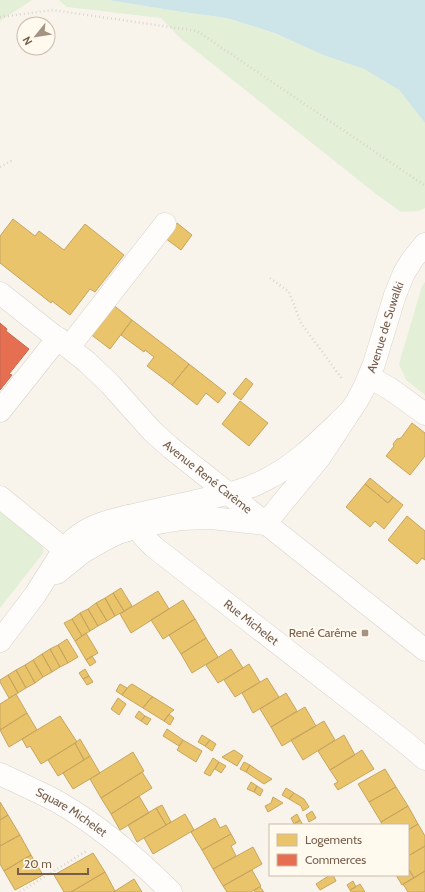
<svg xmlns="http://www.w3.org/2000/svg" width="425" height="892" viewBox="0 0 425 892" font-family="Cabin,sans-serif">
	<rect width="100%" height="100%" fill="#f8f4ec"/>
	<path fill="#e3efd6" d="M0,0H32L0,21Z
		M59,0H108L182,12L227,18L273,33L323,55L364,69L399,90L425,123V208L418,211L401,212L376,194L180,38L161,18L67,7Z
		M425,282V395L406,380L399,364L422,286Z
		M0,510L37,540L42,546L44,552L0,608Z"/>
	<path fill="#cde5e8" d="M108,0H425V123L399,90L364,69L323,55L274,33L227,18L182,12Z"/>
	<path fill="#e9c46a" stroke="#c7a560" d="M13,219L35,236L39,231L64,250L85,224L124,255L95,292L90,289L70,315L52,301L51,303L0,263V236Z
		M177,223L192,235L181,250L165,238Z
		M112,304L132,320L110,349L89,333Z
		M132,320L189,364L172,385L147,366L154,357L145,350L144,352L121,335Z
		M189,364L226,393L218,403L206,393L197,405L172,385Z
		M246,378L253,384L241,400L233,394Z
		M240,401L268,423L249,446L222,424Z
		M412,423L425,433V456L410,475L386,456L394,446L393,444L397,439L401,438Z
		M370,478L393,497L388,503L365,484Z
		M365,484L388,503L393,497L403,505L384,529L375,521L370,527L346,507Z
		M407,516L425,531V560L422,558L417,564L388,540Z
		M121,588L132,606L124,611L113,593Z
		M158,591L169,609L131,633L120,614Z
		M113,593L124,611L115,616L105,598Z
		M105,598L115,616L107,621L96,603Z
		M183,600L195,619L163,639L151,620Z
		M96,603L107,621L98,626L88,609Z
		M88,609L98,626L90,631L80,613Z
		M80,613L90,631L82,636L72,619Z
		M72,619L82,636L75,641L64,623Z
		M195,619L206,638L181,654L169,635Z
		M86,633L98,653L86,660L75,641Z
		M206,638L218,657L192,673L181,654Z
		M67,639L78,657L68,663L58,645Z
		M58,645L68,663L60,667L50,649Z
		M50,649L60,667L52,672L42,654Z
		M231,649L243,668L218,683L206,665Z
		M42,654L52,672L43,677L33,660Z
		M92,656L96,662L90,666L86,660Z
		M33,660L43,677L35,683L25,665Z
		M249,664L260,682L235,697L224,680Z
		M25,665L35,683L26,688L16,670Z
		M85,669L89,676L83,679L79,673Z
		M16,670L26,688L18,693L8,675Z
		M8,675L18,693L9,698L0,682V680Z
		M89,676L93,682L87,685L83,679Z
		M267,678L279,697L253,713L242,693Z
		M120,684L127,688L122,695L116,691Z
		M132,684L153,697L150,699L143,708L122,695L129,686Z
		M286,693L297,711L271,727L260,709Z
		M16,694L27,713L0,730V704Z
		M153,697L174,710L170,713L164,721L143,708L150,699Z
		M118,698L126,704L119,715L111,709Z
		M305,707L316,726L282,746L271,727Z
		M139,711L145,716L141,721L135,717Z
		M27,713L37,730L9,747L0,730Z
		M169,714L174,718L170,725L164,721Z
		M60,716L77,742L41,764L30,746L27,748L22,739Z
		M145,716L151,719L147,725L141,721Z
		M324,721L335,740L303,760L291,740Z
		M167,729L183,740L179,746L163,736Z
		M202,735L210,740L205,746L198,742Z
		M344,735L355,755L330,770L318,751Z
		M80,739L90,756L84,760L75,743Z
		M183,740L202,751L196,762L177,750Z
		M210,740L216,744L212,751L205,746Z
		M75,743L84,760L58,776L48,760Z
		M234,750L243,756L237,766L222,757Z
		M362,750L374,769L338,790L334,784L338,782L330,770Z
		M133,752L144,771L101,798L90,779Z
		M90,756L100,773L73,789L63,773Z
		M213,758L219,762L210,776L204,773Z
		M219,762L226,766L221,773L215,769Z
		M244,762L250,765L246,772L240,769Z
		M250,765L257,770L272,779L264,784L246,772Z
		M385,769L396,787L369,802L358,784Z
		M142,772L152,788L111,814L101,798Z
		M251,782L257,786L254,792L247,789Z
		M257,786L263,790L260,796L254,792Z
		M396,787L408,806L381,822L369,802Z
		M286,788L294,793L289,799L282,795Z
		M294,793L304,799L309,807L303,811L301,806L289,799Z
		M139,796L149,813L120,830L111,814Z
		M273,797L283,803L268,812L265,806L271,803Z
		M0,802L8,815L0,820Z
		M162,805L171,822L166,825L156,808Z
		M408,806L418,824L408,830V825H382L381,822Z
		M156,808L166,825L137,842L128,825Z
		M312,811L316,818L309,822L306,815Z
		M185,814L194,830L153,854L144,838Z
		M297,814L300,820L294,824L291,818Z
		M8,815L20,835L0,846V820Z
		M215,818L220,828L226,825L231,834L202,850L191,832Z
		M300,820L303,825H295L294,824Z
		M418,824L425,836V846L408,856V830Z
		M231,834L236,843L231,846L236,856L213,869L202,850Z
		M20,835L31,855L4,871L0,864V846Z
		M425,846V871L414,878L408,868V856Z
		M253,847L262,864L223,886L213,869Z
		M93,853L105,872L71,892H64L54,875Z
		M31,855L43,875L15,890L4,871Z
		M408,868L414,878L402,885L396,875H408Z
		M252,870L261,886L251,892H227L223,886Z
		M425,871V892H408L403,884Z
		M105,872L115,891L113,892H71Z
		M330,875H333L336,881L320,890L316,884Z
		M134,879L142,892H113L115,891Z
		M353,881L356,887L350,890L347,885Z
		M360,884L365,892H351L350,890Z
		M260,887L264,892H255L254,890Z"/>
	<path fill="#e76f51" stroke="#c56a4f" d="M0,323L7,329L6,331L29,349L9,374L12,375L0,390Z"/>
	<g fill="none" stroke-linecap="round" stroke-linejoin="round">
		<g stroke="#d7d1ca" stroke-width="23">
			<g id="minor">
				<path id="s1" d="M0,293L87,362L110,384L152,431L171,448L425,650"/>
				<path d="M69,347L165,224"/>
				<path d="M369,377L389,388L425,414"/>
				<path d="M0,411L58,338"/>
				<path d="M0,497L75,558"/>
				<path id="s2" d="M127,516L146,539L154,547L405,742L425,759"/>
				<path id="s3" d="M265,524L320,457L357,401L364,388L374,364L395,295L404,273L412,260L425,244"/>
				<path d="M57,573L83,552L104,540L118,533L146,525L182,519L211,518L265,524"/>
				<path d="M0,641L35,595L64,549C77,534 90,527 109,521C136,514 164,508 192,502C217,496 244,492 267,479C299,463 324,436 349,412"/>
				<path id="s4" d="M0,774C19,783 39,792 58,802C98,825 139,860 171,892"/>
			</g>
		</g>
		<path stroke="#dad4ce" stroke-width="2.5" stroke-dasharray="1 3" stroke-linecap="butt" d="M0,17L53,10L197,31L424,185H425
			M0,167L13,160
			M270,278L289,292L301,323L343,380
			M20,892L88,850"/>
		<use href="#minor" stroke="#fefdfc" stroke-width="22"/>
	</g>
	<rect fill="#a49283" stroke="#fff9ee" stroke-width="1.5" x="361" y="629" width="8" height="8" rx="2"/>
	<g text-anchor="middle" stroke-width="4" stroke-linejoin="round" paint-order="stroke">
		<g font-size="12" fill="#775d4a" stroke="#fff9ee">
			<text dy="4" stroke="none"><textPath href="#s3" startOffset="233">Avenue de Suwalki</textPath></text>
			<text dy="4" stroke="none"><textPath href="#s1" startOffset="278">Avenue René Carême</textPath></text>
			<text dy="4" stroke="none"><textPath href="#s2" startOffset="164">Rue Michelet</textPath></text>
			<text dy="4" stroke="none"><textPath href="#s4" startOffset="81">Square Michelet</textPath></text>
		</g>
		<g font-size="12" fill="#775d4a" stroke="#fff9ee" text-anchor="end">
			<text x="357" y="637">René Carême</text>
		</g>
	</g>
	<rect x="269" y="824" width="140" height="52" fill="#fff9ee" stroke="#c9bbac"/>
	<rect x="277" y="834" width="20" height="12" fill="#e9c46a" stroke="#c9bbac"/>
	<text x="305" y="844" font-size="12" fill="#775d4a">Logements</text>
	<rect x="277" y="854" width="20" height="12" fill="#e76f51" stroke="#c9bbac"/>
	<text x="305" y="864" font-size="12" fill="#775d4a">Commerces</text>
	<g transform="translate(36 36) rotate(240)"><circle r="19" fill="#fff9ee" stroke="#c9bbac"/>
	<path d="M0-3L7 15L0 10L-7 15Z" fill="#a49283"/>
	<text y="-6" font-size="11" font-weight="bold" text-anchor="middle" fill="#775d4a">N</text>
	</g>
	<path d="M18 868v6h70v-6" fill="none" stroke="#775d4a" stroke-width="2"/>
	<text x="24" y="868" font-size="12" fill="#775d4a" stroke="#fff9ee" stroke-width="3" paint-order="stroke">20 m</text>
</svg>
